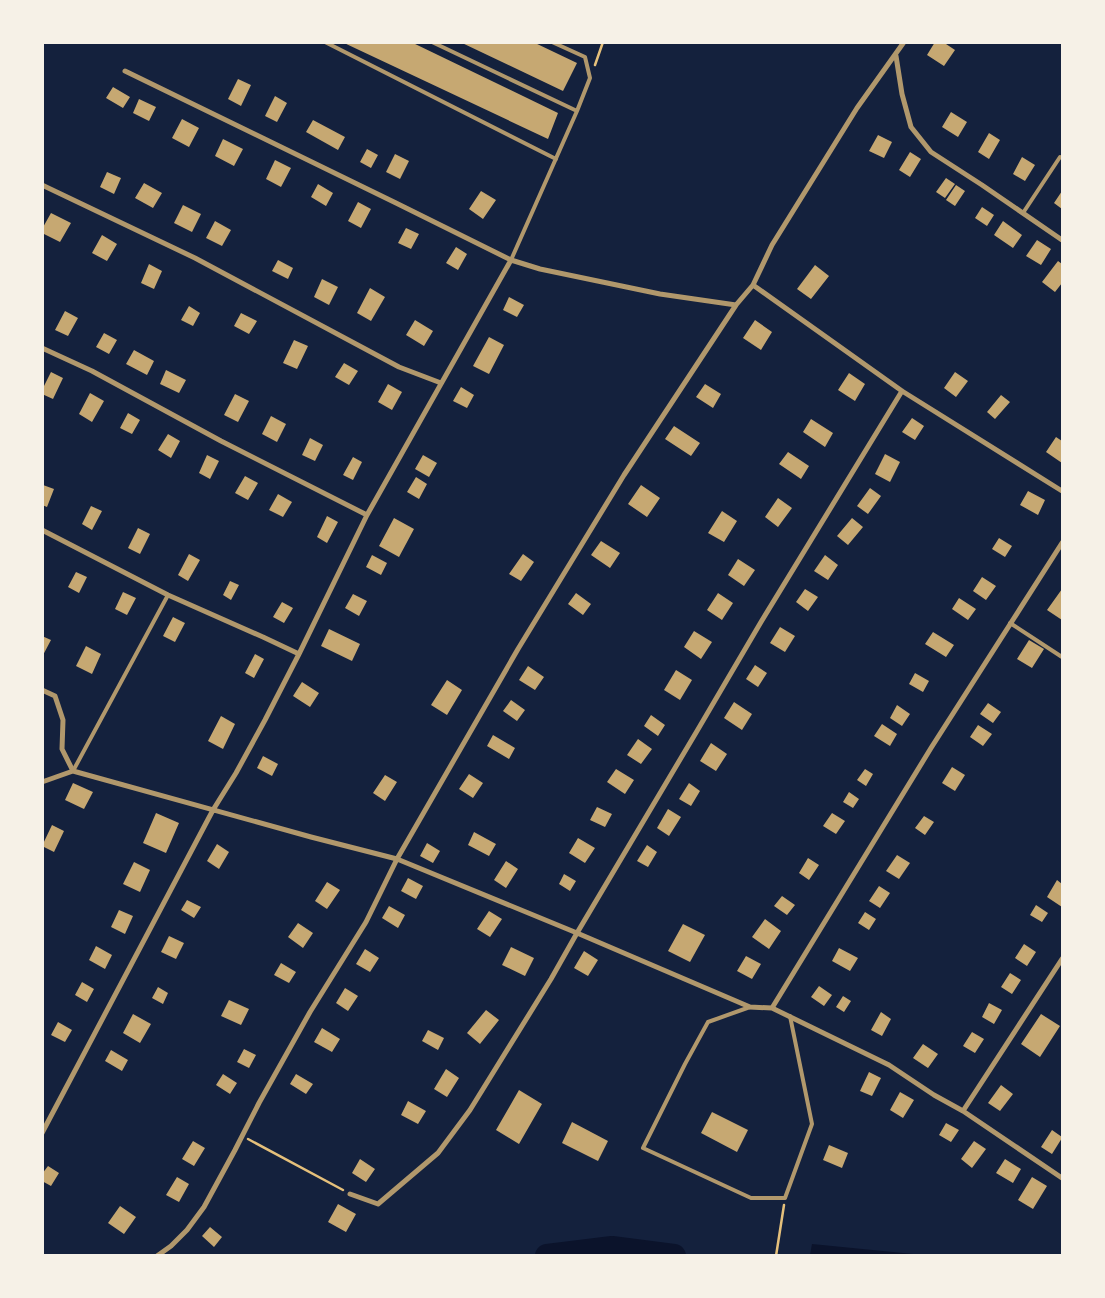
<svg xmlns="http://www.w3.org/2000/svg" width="1105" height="1298" viewBox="0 0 1105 1298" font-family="'PT Sans Narrow',sans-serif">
	<rect width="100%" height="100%" fill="#14213d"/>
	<path fill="#0b132b" d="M812,1244L923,1255H810Z"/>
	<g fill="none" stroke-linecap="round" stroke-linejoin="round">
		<path stroke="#0b132b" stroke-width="24" d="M547,1256L612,1248L674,1256"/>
	</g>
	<path fill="#c6a872" d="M342,42H411L558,113L548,139Z
		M460,42H533L577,63L563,91Z
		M935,42H943L955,50L944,66L927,55Z
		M238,79L251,85L241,106L228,99Z
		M113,87L130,97L123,108L106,98Z
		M275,96L287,103L277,122L265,116Z
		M139,99L156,107L149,121L133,113Z
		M951,112L967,122L958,137L942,127Z
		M182,119L199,128L189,147L172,138Z
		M313,120L345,137L338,150L306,132Z
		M989,133L1000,140L989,159L978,152Z
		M878,135L892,142L884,158L869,151Z
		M223,139L243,149L234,166L215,156Z
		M367,149L378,155L371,168L360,162Z
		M910,152L921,159L910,177L899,170Z
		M395,154L409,161L400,179L386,172Z
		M1022,157L1035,165L1025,181L1013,174Z
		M275,160L291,168L281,187L266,179Z
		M107,172L121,178L114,194L100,187Z
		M946,178L955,184L945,198L936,192Z
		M144,183L162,193L153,208L135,198Z
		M318,184L333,193L326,206L311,197Z
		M956,185L965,191L955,206L946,200Z
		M481,191L496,200L483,219L469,209Z
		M1062,191V209L1054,203Z
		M358,202L371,209L361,228L348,221Z
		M183,205L201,214L192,232L174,223Z
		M982,207L994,215L987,226L975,218Z
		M51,213L71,223L60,242L42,233V229Z
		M215,221L231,230L222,246L206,238Z
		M1003,221L1022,235L1013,248L994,235Z
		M406,228L419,234L411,249L398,243Z
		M102,235L117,244L107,261L92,253Z
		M1037,240L1051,249L1041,265L1026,256Z
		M456,247L467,254L458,270L446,263Z
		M278,260L293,268L288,279L272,271Z
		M1058,261L1062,264V283L1055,292L1042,282Z
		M149,264L162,271L154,289L141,283Z
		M815,265L829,276L811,299L797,289Z
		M322,279L338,287L329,305L314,297Z
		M370,288L385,297L371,321L357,313Z
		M509,297L524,305L517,317L503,310Z
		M189,306L200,313L193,326L181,320Z
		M65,311L78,318L68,336L55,330Z
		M241,313L257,321L249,334L234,326Z
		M415,320L433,331L424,346L406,335Z
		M755,320L772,332L761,350L743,338Z
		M104,333L117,340L109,354L96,347Z
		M489,337L504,345L489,374L473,366Z
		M294,340L308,346L297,369L283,363Z
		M134,350L154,361L147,375L126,364Z
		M344,363L358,371L349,385L335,377Z
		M166,370L186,380L179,393L160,384Z
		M51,372L63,378L53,399L42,394V390Z
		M955,372L968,381L956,397L944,388Z
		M849,373L865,384L855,401L838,390Z
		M388,384L402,392L392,410L378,402Z
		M705,384L721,394L713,408L696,397Z
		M461,387L474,395L467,408L453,401Z
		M90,393L104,401L92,422L79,414Z
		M235,394L249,401L238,422L224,415Z
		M1001,395L1010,402L995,419L987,412Z
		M128,413L140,420L132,434L120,428Z
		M271,416L286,424L277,442L262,434Z
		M912,418L924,426L915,440L902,432Z
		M811,419L833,433L825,447L803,432Z
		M674,426L700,443L691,456L665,439Z
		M168,434L180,441L171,458L158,450Z
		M1056,437L1062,441V463L1046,452Z
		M310,438L323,445L315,461L302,455Z
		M788,452L809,466L801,479L779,464Z
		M885,454L900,462L890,482L875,474Z
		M207,455L219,461L210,479L199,473Z
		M423,455L437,463L429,477L415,469Z
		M353,457L362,462L353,480L343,475Z
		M245,476L258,483L248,500L235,493Z
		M416,477L427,484L419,499L407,492Z
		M43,485L54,489L47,507L42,505Z
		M641,485L660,498L647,517L628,504Z
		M870,488L881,496L868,514L857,506Z
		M1028,491L1045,500L1038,515L1020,505Z
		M278,494L292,502L283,517L269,510Z
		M778,498L792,508L778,527L765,517Z
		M91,506L102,511L92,530L82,524Z
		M722,511L737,521L724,542L708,533Z
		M327,516L338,522L327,543L317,537Z
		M394,518L414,529L399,557L379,546Z
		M852,518L863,527L848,545L837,536Z
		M138,528L150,534L140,554L128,548Z
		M999,538L1012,546L1005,557L992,549Z
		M601,541L620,553L610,568L591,555Z
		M189,554L200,560L188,581L178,575Z
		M523,554L534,562L521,581L509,574Z
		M372,555L387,563L381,575L366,567Z
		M825,555L838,565L828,580L814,571Z
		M738,559L755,570L744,586L728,575Z
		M76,572L87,577L79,593L68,587Z
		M982,577L996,586L986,600L973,591Z
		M230,581L239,585L231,600L223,595Z
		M805,589L818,597L808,611L796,602Z
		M1062,589V620L1047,610Z
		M123,592L136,598L127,615L115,609Z
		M576,593L591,604L583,615L568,604Z
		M718,593L733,603L722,620L707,610Z
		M353,594L367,601L359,616L345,608Z
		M959,598L976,609L968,620L952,609Z
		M282,602L293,608L284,623L273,617Z
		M173,617L185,623L175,642L163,636Z
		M780,627L795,636L785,652L770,643Z
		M329,629L360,644L352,661L321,646Z
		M694,631L712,642L701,659L684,647Z
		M933,632L954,645L946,657L925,644Z
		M42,636L51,640L42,657Z
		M1029,640L1044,649L1032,668L1017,659Z
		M86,646L101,654L92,674L76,666Z
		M255,654L264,659L254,678L245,673Z
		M755,665L767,673L758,687L746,679Z
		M528,666L544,677L535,690L519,680Z
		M676,670L692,680L680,700L664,690Z
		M915,673L929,681L923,692L909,684Z
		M447,680L462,690L447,715L431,705Z
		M302,682L319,693L310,707L293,696Z
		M511,700L525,710L517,721L503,711Z
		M734,702L752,714L742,730L724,718Z
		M988,703L1001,712L993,723L980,714Z
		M897,705L910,714L902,726L890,718Z
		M651,715L665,725L658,736L644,726Z
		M221,716L235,724L223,749L208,741Z
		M882,724L897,734L890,746L874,736Z
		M978,725L992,734L983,746L970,737Z
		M493,735L515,748L509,759L487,746Z
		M638,739L652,749L641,764L627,755Z
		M711,743L727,754L716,771L700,761Z
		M263,756L278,764L272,776L257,768Z
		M952,767L965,775L955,791L942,783Z
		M616,769L634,780L625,794L607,782Z
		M865,769L873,774L866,786L857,780Z
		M469,774L483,783L473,798L459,789Z
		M385,775L397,782L385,801L373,793Z
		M73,783L93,792L84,809L65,800Z
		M689,783L700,791L691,806L679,799Z
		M849,792L859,799L853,808L843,802Z
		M597,807L612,814L605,827L590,820Z
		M668,809L681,817L669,836L657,828Z
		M156,813L179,823L166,853L143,843Z
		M832,813L845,821L836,834L823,826Z
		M924,816L934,822L925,835L915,828Z
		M52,825L64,831L54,852L42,846Z
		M474,832L496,844L489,856L468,845Z
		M578,838L595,848L585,863L569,853Z
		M427,843L440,851L433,863L420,856Z
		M217,844L229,852L219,869L207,861Z
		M647,845L657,852L648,867L637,861Z
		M897,855L910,863L899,879L886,871Z
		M808,858L819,865L809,880L799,873Z
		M506,861L518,869L506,888L494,880Z
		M134,862L150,870L140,892L123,884Z
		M564,874L576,881L570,891L559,884Z
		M408,878L423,886L416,899L401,891Z
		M1057,880L1062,884V907L1047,897Z
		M327,882L340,890L327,909L315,901Z
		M879,886L890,893L880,908L869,901Z
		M782,896L795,905L787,915L774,906Z
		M187,900L201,907L194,918L181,910Z
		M1036,905L1048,913L1042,922L1030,915Z
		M389,906L405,915L398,928L382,918Z
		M119,910L133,916L125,934L111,927Z
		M489,911L502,919L490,937L477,929Z
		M865,912L876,919L869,930L858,923Z
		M765,919L781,931L769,949L752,937Z
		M298,923L313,933L303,948L288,937Z
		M683,924L705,935L690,962L668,951Z
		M169,936L184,943L176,959L161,952Z
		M1024,944L1036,952L1027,966L1015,958Z
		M96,946L112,955L105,969L89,960Z
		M511,947L534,958L525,976L502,965Z
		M839,948L858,958L850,971L832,961Z
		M365,949L379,958L370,972L356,964Z
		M584,951L598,960L588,976L574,968Z
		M746,956L761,964L752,979L737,971Z
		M281,963L296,972L289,983L274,975Z
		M1010,973L1021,980L1012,994L1001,987Z
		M82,982L94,989L87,1002L75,995Z
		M819,986L832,995L824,1006L811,997Z
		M158,987L168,993L163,1004L152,998Z
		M345,988L358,996L348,1011L336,1003Z
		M843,996L851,1001L844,1012L836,1007Z
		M229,1000L249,1009L241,1025L221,1016Z
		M989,1003L1002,1010L994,1024L982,1017Z
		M486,1010L499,1020L480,1044L467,1033Z
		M881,1012L891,1019L882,1036L871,1030Z
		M133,1014L151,1024L140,1043L123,1033Z
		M1041,1014L1060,1026L1040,1057L1021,1044Z
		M58,1022L72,1030L65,1042L51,1035Z
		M322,1028L340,1039L332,1052L314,1042Z
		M428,1030L444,1038L438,1050L422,1041Z
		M972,1032L984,1039L975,1053L963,1046Z
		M923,1044L938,1054L928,1068L913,1058Z
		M244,1049L256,1055L249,1068L237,1062Z
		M111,1050L128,1060L122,1071L105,1061Z
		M446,1069L459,1078L447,1097L434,1089Z
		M869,1072L881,1078L872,1096L860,1091Z
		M223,1074L237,1083L230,1094L216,1085Z
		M296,1074L313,1084L306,1094L290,1084Z
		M1001,1085L1013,1094L1000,1111L988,1103Z
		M519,1090L542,1104L519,1144L496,1130Z
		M900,1092L914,1100L903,1118L890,1110Z
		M408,1101L426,1111L418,1124L401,1115Z
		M712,1112L748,1130L737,1152L701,1133Z
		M572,1122L608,1141L598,1161L562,1143Z
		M946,1123L959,1130L951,1142L939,1135Z
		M1052,1130L1062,1137V1138L1052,1154L1041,1147Z
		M193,1141L205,1148L194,1166L182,1159Z
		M974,1141L986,1149L972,1168L961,1159Z
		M829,1145L848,1153L842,1168L823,1160Z
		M360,1159L375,1169L366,1182L352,1173Z
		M1005,1159L1021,1169L1013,1183L996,1173Z
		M48,1166L59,1173L51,1186L42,1181V1174Z
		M177,1177L189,1184L179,1202L166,1195Z
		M1032,1177L1047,1186L1033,1209L1018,1200Z
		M338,1204L356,1214L346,1232L328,1222Z
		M120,1206L136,1217L124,1234L108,1223Z
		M210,1227L222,1237L214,1247L202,1236Z"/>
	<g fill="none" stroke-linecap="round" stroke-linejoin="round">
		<path stroke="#e5c07b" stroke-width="2.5" d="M595,65L603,42
			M248,1139L343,1190
			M776,1256L784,1205"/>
		<path stroke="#b1986c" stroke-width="4" d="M325,42L556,159
			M432,42L577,111
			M1023,213L1060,157
			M511,260L577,111L590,78L585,57L552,42
			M1010,623L1062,657
			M73,771L168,595
			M750,1007L708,1022L685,1064L643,1148L751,1198H785L812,1124L790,1016"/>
		<path stroke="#b1986c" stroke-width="5" d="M896,56L902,94L911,127L931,152L982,185L1062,240
			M125,71L396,203L511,260L540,269L660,294L736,305L753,285L772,245L857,108L904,42
			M42,185L195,258L399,367L441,383
			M753,285L902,391L1062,491
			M42,348L92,371L221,441L367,515
			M42,530L168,595L263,637L299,654
			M42,690L55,696L63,720L62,749L73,771L311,837L397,859L577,933L750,1007L772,1008L889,1065L934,1095L963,1111L1062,1178
			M42,782L73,771
			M772,1008L931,748L1062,543
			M963,1111L1062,959
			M42,1133L213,810L236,773L265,720L299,654L367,515L511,260
			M350,1194L378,1204L438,1153L470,1110L551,979L577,933L697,731L761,622L902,391
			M157,1256L171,1246L187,1230L204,1207L235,1150L259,1103L310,1012L366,922L397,859L518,649L624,475L736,305"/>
	</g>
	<rect width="1105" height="1298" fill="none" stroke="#f6f1e7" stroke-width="88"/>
</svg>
